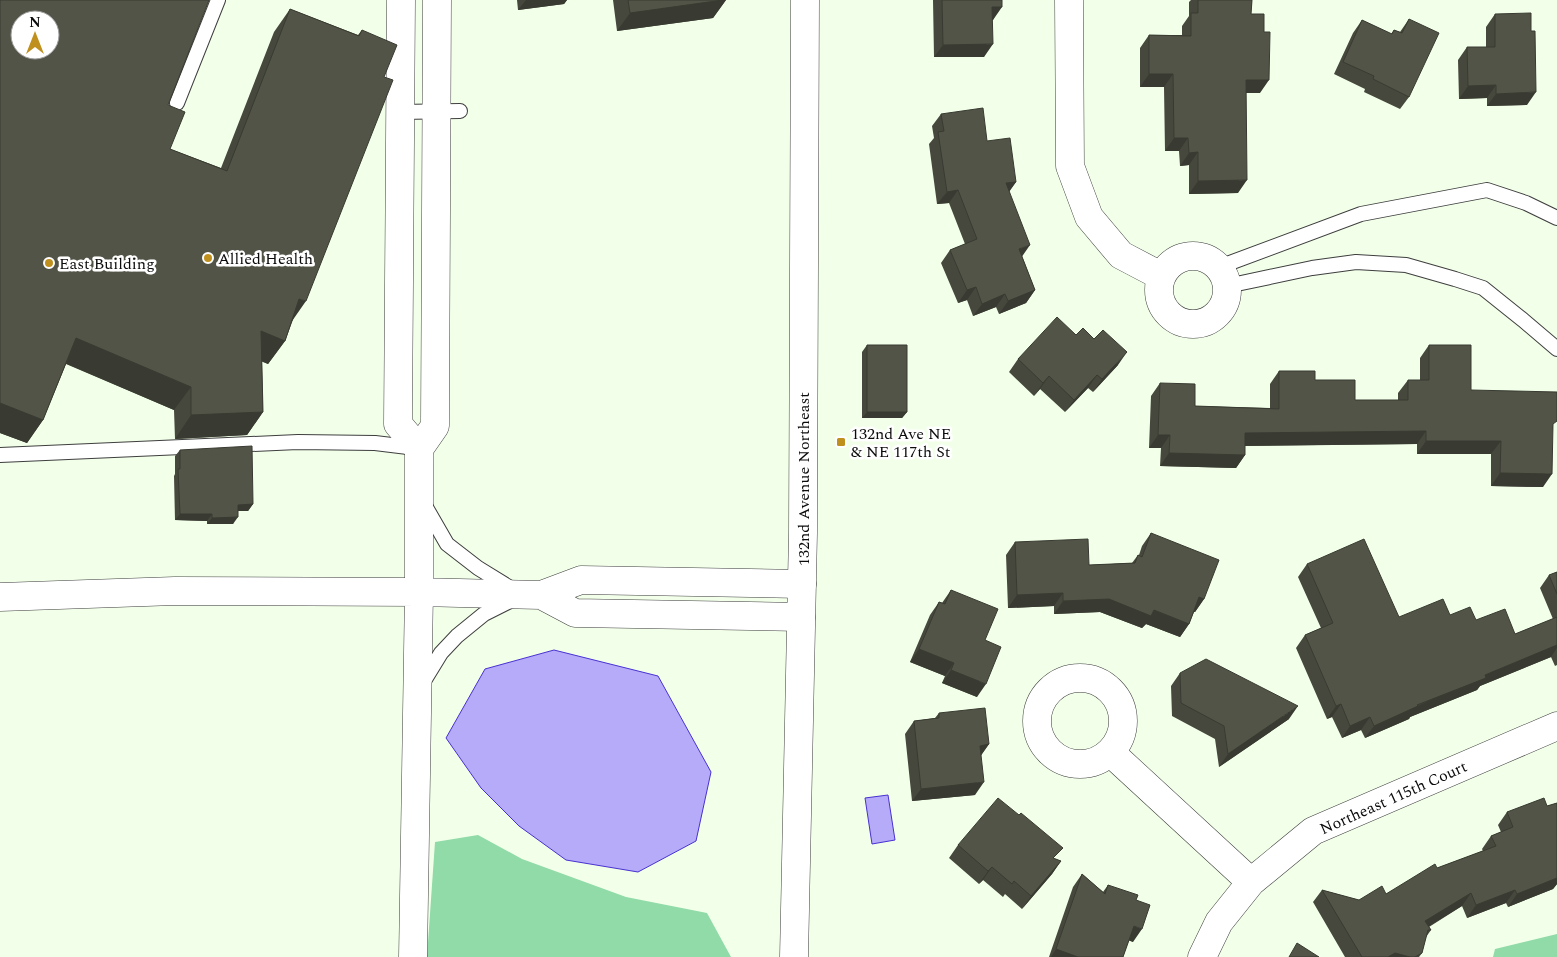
<svg xmlns="http://www.w3.org/2000/svg" width="1557" height="957" viewBox="0 0 1557 957" font-family="Spectral,serif">
	<rect width="100%" height="100%" fill="#f2ffe9"/>
	<path fill="#90dba7" d="M478,835L522,859L626,897L707,913L731,957H427L435,842Z
		M1557,934V957H1493L1495,949Z"/>
	<path fill="#b5abf8" stroke="#4930d2" d="M554,650L658,676L711,772L696,841L638,872L566,860L519,826L481,788L446,738L485,669Z
		M888,795L895,840L872,844L865,798Z"/>
	<g fill="none" stroke-linecap="round" stroke-linejoin="round">
		<g stroke="#3e3e3e" stroke-width="16">
			<path id="service" d="M177,103L218,0
				M400,112L460,111
				M1219,267L1361,214L1487,190L1526,203L1557,218
				M1227,286L1312,268L1356,262L1406,265L1455,279L1483,288L1523,320L1557,349
				M0,455L298,442L375,443L416,448
				M424,504L447,544L478,568L512,589
				M422,684L441,653L457,636L484,614L512,600"/>
		</g>
		<g stroke="#3e3e3e" stroke-width="29">
			<path id="minor" d="M401,0L398,424L419,449
				M1069,0L1070,166L1089,217L1121,255L1161,276
				M1159 290a34 34 0 1 1 68 0a34 34 0 1 1-68 0Z
				M0,597L175,591L419,592L541,595
				M801,617L575,613L541,595L581,580L802,584
				M1037 721a43 43 0 1 1 86 0a43 43 0 1 1-86 0Z
				M1110,752L1251,882L1313,831L1557,726
				M413,957L419,592V449L435,426L437,0
				M1202,957L1219,922L1251,882"/>
		</g>
		<g stroke="#3e3e3e" stroke-width="29">
			<path id="tertiary" d="M794,957L803,533L805,0"/>
		</g>
		<use href="#service" stroke="#fff" stroke-width="14"/>
		<use href="#minor" stroke="#fff" stroke-width="28"/>
		<use href="#tertiary" stroke="#fff" stroke-width="28"/>
	</g>
	<path fill="#47483d" d="M0,0L168,105L170,149L221,168L274,32L290,9L358,35L362,30L384,77L285,341L268,364L262,361L263,412L247,435L175,439L174,410L66,364L43,420L27,443L0,433Z
		M517,0H567L564,4L518,10Z
		M613,0H726L713,18L617,31Z
		M933,0H1002L993,20H992L984,57H934Z
		M1191,0H1252L1251,14L1260,93H1246L1238,193L1189,194V165L1180,166L1179,151H1165L1164,87H1140V48L1149,35H1182V26L1189,16V2Z
		M1495,14L1527,105L1487,106V98L1459,99L1458,60L1467,47H1486V27Z
		M1409,19V97L1400,109L1364,92L1365,89L1334,74L1353,33L1362,20L1391,34L1394,30L1400,32Z
		M941,114L987,141L1016,182L1009,191L1022,256L1035,290L1026,303L999,314L996,307L973,316L967,300L958,303L941,263L950,250L965,244L949,203L937,204L929,144L934,138L932,126Z
		M1076,335L1118,365L1093,392L1088,388L1065,412L1040,389L1034,396L1009,372L1018,359Z
		M867,345L907,412L902,418H862V352Z
		M1429,345L1471,390L1553,426L1543,487L1491,486V454H1417V444L1245,446V455L1236,468L1160,466L1161,448H1149L1151,396L1160,383L1195,406L1270,408V384L1279,371L1315,380L1355,400H1398V393L1408,380H1420V358Z
		M180,450L253,504L248,511H238L233,524H207V521L175,520L174,476L175,474V456Z
		M1151,533L1204,599L1195,612H1194L1189,624L1180,637L1146,624L1142,628L1100,612L1054,614V606L1008,608L1006,555L1015,542L1089,565L1132,563L1138,555H1139L1142,546Z
		M1307,564L1399,617L1450,615L1476,620L1515,634L1553,619L1540,588L1549,575L1557,572V665L1555,666L1551,657L1480,686L1477,690L1410,717L1409,719L1365,738L1361,730L1342,738L1332,717L1327,719L1296,648L1305,635L1321,628L1298,577Z
		M951,590L985,640L977,697L942,683L945,676L910,662L930,615L939,602L942,603Z
		M1180,673L1289,719L1219,767L1215,739L1172,716L1171,686Z
		M939,713L989,744L981,755L975,795L912,801L905,734L914,721L935,718Z
		M1557,803V884L1553,889L1508,907L1506,903L1467,918L1462,906L1429,927L1431,930L1426,937L1422,953L1419,957H1345L1313,902L1322,890L1359,900L1386,894L1437,868L1483,851L1482,849L1491,836L1501,832L1498,825L1507,812L1547,806Z
		M958,845L1055,859L1061,861L1052,874L1022,909L1005,894L1003,897L983,880L979,884L949,858Z
		M1082,874L1103,892L1108,885L1136,900L1133,942L1129,940L1123,957H1049L1073,887Z"/>
	<path fill="#393b32" d="M526,0H567L564,4L518,10Z
		M723,0H726L713,18L617,31L630,13Z
		M992,7H1002L993,20H983Z
		M993,44L984,57H934L943,45Z
		M1149,74H1173L1164,87H1140Z
		M1246,80H1269L1260,93H1237Z
		M1496,85L1487,98L1459,99L1468,86Z
		M1536,92L1527,105L1487,106L1496,94Z
		M1174,138H1188L1179,151H1165Z
		M1198,152L1189,165L1180,166L1189,153Z
		M1247,180L1238,193L1189,194L1198,181Z
		M1016,182L1007,195L1006,183Z
		M958,190L949,203L937,204L947,192Z
		M1030,245L1021,258L1019,249Z
		M976,287L967,300L958,303L967,290Z
		M1035,290L1026,303L999,314L1008,301Z
		M1005,294L996,307L973,316L982,304Z
		M299,299L306,301L290,324Z
		M261,331L285,341L268,364L245,355Z
		M76,338L191,387L174,410L60,361Z
		M1127,352L1118,365L1093,392L1102,379Z
		M1097,375L1088,388L1065,412L1074,400Z
		M1049,376L1040,389L1034,396L1043,383Z
		M0,403L43,420L27,443L0,433Z
		M263,412L247,435L175,439L191,415Z
		M867,412H907L902,418H862Z
		M1426,431L1417,444L1236,446L1245,433Z
		M1158,435H1170L1161,448H1149Z
		M1426,441H1501L1491,454H1417Z
		M1169,453L1245,455L1236,468L1160,466Z
		M1500,473L1552,474L1543,487L1491,486Z
		M253,504L248,511H233L238,505Z
		M180,514H212L207,521L175,520Z
		M238,517L233,524H207L212,518Z
		M1063,593L1054,606L1008,608L1017,595Z
		M1199,597L1204,599L1195,612L1190,610Z
		M1109,599L1154,610L1189,624L1180,637L1146,624L1142,628L1100,612L1054,614L1063,601Z
		M1557,645V648L1551,657L1480,686L1477,690L1410,717L1409,719L1365,738L1374,726L1485,675Z
		M919,649L954,663L945,676L910,662Z
		M951,670L986,684L977,697L942,683Z
		M1341,704L1332,717L1327,719L1336,706Z
		M1298,706L1289,719L1219,767L1228,754Z
		M1370,717L1361,730L1342,738L1350,726Z
		M989,744L980,757V746Z
		M984,782L975,795L912,801L921,789Z
		M1061,861L1052,874L1022,909L1031,896Z
		M992,867L983,880L979,884L988,871Z
		M1557,878V884L1553,889L1508,907L1517,894Z
		M1515,890L1506,903L1467,918L1476,905Z
		M1471,893L1462,906L1416,934L1425,921Z
		M1134,926L1142,929L1133,942L1125,939Z
		M1056,949L1078,957H1051Z
		M1395,953L1410,957H1388Z"/>
	<path fill="#525447" stroke="#393b32" fill-rule="evenodd" d="M0,0H209L168,105L185,112L170,149L227,171L290,9L359,36L362,30L397,45L384,77L393,80L306,301L299,299L285,341L261,331L263,412L191,415V387L76,338L43,420L0,403ZM20,20H50V50H20Z
		M628,0H723L630,13Z
		M942,0H1002V7H992L993,44L943,45Z
		M1198,0H1252L1251,14H1264V32H1270L1269,80H1246L1247,180L1198,181V152L1189,153L1188,138H1174L1173,74H1149V35L1191,36V13H1198Z
		M1531,13V31H1535L1536,92L1496,94V85L1468,86L1467,47H1495V14Z
		M1409,19L1439,33L1409,97L1373,79L1374,76L1343,62L1362,20L1392,34L1394,30L1402,33Z
		M983,108L987,141L1010,138L1016,182L1006,183L1030,245L1019,249L1035,290L1008,301L1005,294L982,304L976,287L967,290L950,250L977,239L958,190L947,192L938,132L944,131L941,114Z
		M1057,317L1076,335L1083,328L1094,339L1103,330L1127,352L1102,379L1097,375L1074,400L1049,376L1043,383L1018,359Z
		M867,345H907V412H867Z
		M1429,345H1471V390L1557,392V421L1553,424L1552,474L1500,473L1501,441H1426V431L1245,433V455L1169,453L1170,435H1158L1160,383L1195,384V406L1279,409V371H1315V380H1355V400H1408V380H1429Z
		M252,446L253,504L238,505V517L212,518V514H180L178,469H180V450Z
		M1151,533L1219,560L1204,599L1199,597L1189,624L1154,610L1151,616L1109,599L1063,601V593L1017,595L1015,542L1088,539L1089,565L1135,563L1138,555L1142,557Z
		M1364,539L1399,617L1443,599L1450,615L1470,607L1476,620L1505,609L1515,634L1557,617V645L1485,675L1486,678L1417,705L1418,706L1374,726L1370,717L1350,726L1341,704L1336,706L1305,635L1333,623L1307,564Z
		M1557,572V594L1549,575Z
		M951,590L998,609L985,640L1001,647L986,684L951,670L954,663L919,649L939,602L945,604Z
		M1206,659L1298,706L1228,754L1224,726L1181,703L1180,673Z
		M985,708L989,744L980,746L984,782L921,789L914,721L939,718V713Z
		M998,798L1019,815L1021,813L1063,848L1053,858L1061,861L1031,896L1014,881L1012,884L992,867L988,871L958,845Z
		M1544,798L1547,806L1557,803V878L1517,894L1515,890L1476,905L1471,893L1425,921L1431,930H1428L1422,953L1415,957H1410L1395,953L1388,957H1362L1322,890L1359,900L1382,886L1386,894L1435,864L1437,868L1496,846L1491,836L1513,827L1507,812Z
		M1082,874L1105,894L1108,885L1138,895L1136,900L1150,905L1142,929L1134,926L1123,957H1078L1056,949Z
		M1297,943L1319,957H1289Z"/>
	<g fill="#bf901e" stroke="#fff" stroke-width="2">
		<circle cx="208" cy="258" r="5"/>
		<circle cx="49" cy="263" r="5"/>
		<rect x="836" y="437" width="10" height="10" rx="2.5"/>
	</g>
	<g text-anchor="middle" stroke-width="5" stroke-linejoin="round" paint-order="stroke">
		<g font-size="16" fill="#0b0b0b" stroke="#fff" text-anchor="start">
			<text x="218" y="264">Allied Health</text>
			<text x="59" y="269">East Building</text>
			<text x="851" y="439">132nd Ave NE<tspan x="851" dy="18">&amp; NE 117th St</tspan></text>
		</g>
		<g font-size="16" fill="#0b0b0b" stroke="#fff">
			<text transform="translate(803 479) rotate(-90)" y="6">132nd Avenue Northeast</text>
			<text transform="translate(1393 797) rotate(-24)" y="6">Northeast 115th Court</text>
		</g>
	</g>
	<g transform="translate(35 35)"><circle r="24" fill="#ffffff" stroke="#9d9d9d"/>
	<path d="M0-4L9 19L0 12L-9 19Z" fill="#bf901e"/>
	<text y="-8" font-size="14" font-weight="bold" text-anchor="middle" fill="#0b0b0b">N</text>
	</g>
</svg>
